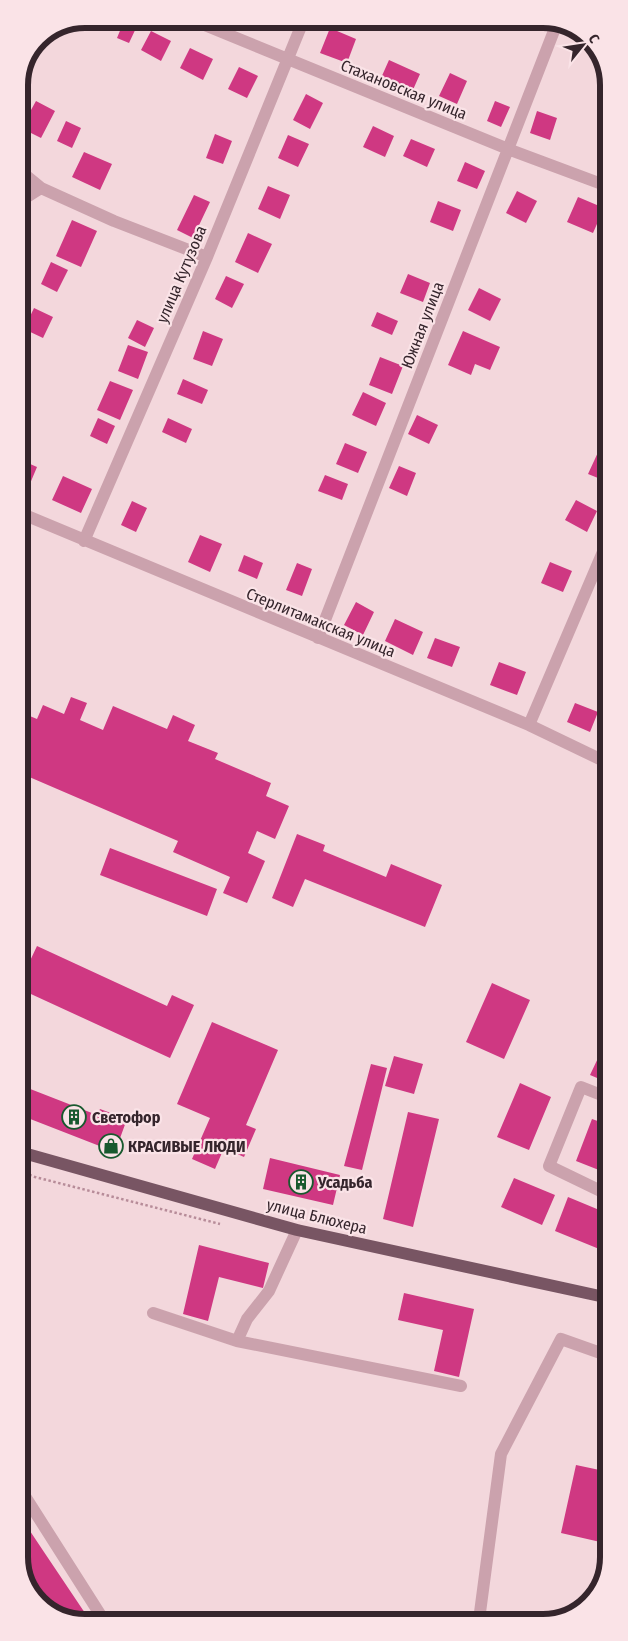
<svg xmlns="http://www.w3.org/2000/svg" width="628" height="1641" viewBox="0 0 628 1641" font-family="'Fira Sans Condensed',sans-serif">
	<rect width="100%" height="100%" fill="#f3d7dc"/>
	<path fill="#cf3882" d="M85,19H91L88,27L76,22Z
		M260,19H276L272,29L258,23Z
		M124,21L137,26L129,43L117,38Z
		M330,28L356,39L347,63L320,53Z
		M151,31L171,41L161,61L141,50Z
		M579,32L587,35L592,44L577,37Z
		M190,48L213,59L203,80L180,68Z
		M389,60L420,74L412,92L381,78Z
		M239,67L258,76L247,98L228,89Z
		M450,73L467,81L457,104L439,96Z
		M306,94L323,103L310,129L293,120Z
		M36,101L55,111L41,138L21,128Z
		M495,101L510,107L501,127L487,121Z
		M537,111L557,118L550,140L530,133Z
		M66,121L81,128L72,148L57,141Z
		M373,126L394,136L385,157L363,147Z
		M215,134L232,141L223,164L206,158Z
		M288,135L309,144L298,167L278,158Z
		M411,139L435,149L427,167L403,156Z
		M84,152L112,164L100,190L72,177Z
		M465,162L485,171L477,189L457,181Z
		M268,186L290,195L280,219L258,209Z
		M517,191L537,201L526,223L506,213Z
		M194,195L210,202L193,238L177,230Z
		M578,197L604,208L593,233L567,222Z
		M438,201L461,210L453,231L430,222Z
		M72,220L97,231L81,267L56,256Z
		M248,233L272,244L258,273L235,262Z
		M51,262L68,270L57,292L41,284Z
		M408,274L430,283L423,302L400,293Z
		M226,276L244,284L232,308L215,299Z
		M479,288L501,299L490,321L468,310Z
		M34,308L53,317L43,338L24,329Z
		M377,312L398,321L392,335L371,326Z
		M137,320L154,328L145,347L128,338Z
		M203,331L223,339L212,366L193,359Z
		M463,331L500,347L490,370L475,364L471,375L448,365Z
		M128,345L148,352L138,379L118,371Z
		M380,357L403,366L392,394L369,385Z
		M183,379L208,390L202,404L177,394Z
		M110,381L133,390L120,420L97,410Z
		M363,392L386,403L376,426L352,415Z
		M417,415L438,425L429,444L408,434Z
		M98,418L115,426L107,444L90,436Z
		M168,418L192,429L186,443L162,432Z
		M345,443L367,452L358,473L336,464Z
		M600,448L608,451V482L588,474Z
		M21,460L37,467L29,486L19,482Z
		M399,466L416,473L407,496L389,488Z
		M325,475L348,484L342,500L318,491Z
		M63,476L92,489L81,513L52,500Z
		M576,500L597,511L587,532L565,520Z
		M132,501L147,508L136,532L121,525Z
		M200,535L222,544L210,572L188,562Z
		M244,555L263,563L257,579L238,571Z
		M550,562L572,571L563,592L541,583Z
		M297,563L312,569L302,596L286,590Z
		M356,602L374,612L363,635L344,625Z
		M395,619L423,632L413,655L385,641Z
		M605,633L608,634V651L599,648Z
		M435,638L460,647L452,667L427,658Z
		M499,662L526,672L517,695L490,685Z
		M71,697L87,703L80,720L103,730L113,706L167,729L173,715L195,725L188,741L218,753L215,759L271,783L266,796L289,806L275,839L257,831L248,853L265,861L247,903L223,893L230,877L173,852L178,841L20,773V712L37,719L43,705L64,714Z
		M575,703L598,712L590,732L567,722Z
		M297,834L325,845L323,851L386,877L391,864L442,885L425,927L305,879L293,907L272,898Z
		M110,848L217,889L207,916L100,875Z
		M37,946L167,1006L172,995L194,1005L170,1058L20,989V982Z
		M492,983L530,1000L504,1059L466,1042Z
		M212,1022L278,1050L246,1125L256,1129L244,1157L224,1148L215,1169L192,1159L210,1118L177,1104Z
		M394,1056L423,1064L414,1094L385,1086Z
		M599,1056L608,1061L609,1083L590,1075Z
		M371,1064L387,1068L362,1170L344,1166Z
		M520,1083L551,1097L529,1150L497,1137Z
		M20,1085L97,1115L100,1109L127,1119L115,1152L20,1115Z
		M408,1112L439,1119L413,1227L383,1219Z
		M592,1119L609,1125V1174L576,1161Z
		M270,1158L340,1175L333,1205L263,1189Z
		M514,1178L555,1195L542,1225L501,1207Z
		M568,1197L609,1214V1253L555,1231Z
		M199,1245L269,1263L263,1288L219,1277L208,1321L183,1314Z
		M404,1293L474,1309L459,1377L434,1371L443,1330L398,1320Z
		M576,1465L609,1472V1544L561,1533Z
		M30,1531L44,1552L91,1622H80L44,1608L21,1574V1537Z"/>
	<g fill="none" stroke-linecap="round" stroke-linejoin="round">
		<path stroke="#b78c99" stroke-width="2.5" stroke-dasharray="2.5 2.5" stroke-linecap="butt" d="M20,1171L35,1177L220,1224"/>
		<path stroke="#cba2ad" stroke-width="12" d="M190,19L508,149L607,186
			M19,170L41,188L114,221L207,257
			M19,202L41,188
			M20,513L529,725L608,763
			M84,541L207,257L304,19
			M318,638L557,23
			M529,725L608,540
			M609,1098L581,1087L549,1166L609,1195
			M153,1313L237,1341L461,1386
			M237,1341L247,1319L269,1291L297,1230
			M21,1490L105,1622
			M479,1620L501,1454L561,1339L609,1356"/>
		<path stroke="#785563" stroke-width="12" d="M20,1152L297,1230L609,1298"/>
	</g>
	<defs>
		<g id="building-ring" transform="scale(1.25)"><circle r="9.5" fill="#fae3e7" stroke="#18592e" stroke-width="1.5"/><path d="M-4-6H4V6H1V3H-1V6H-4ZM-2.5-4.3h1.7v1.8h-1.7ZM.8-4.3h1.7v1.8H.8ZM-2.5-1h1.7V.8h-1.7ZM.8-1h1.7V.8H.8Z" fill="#18592e"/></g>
		<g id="shop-ring" transform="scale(1.25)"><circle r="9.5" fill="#fae3e7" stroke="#18592e" stroke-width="1.5"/><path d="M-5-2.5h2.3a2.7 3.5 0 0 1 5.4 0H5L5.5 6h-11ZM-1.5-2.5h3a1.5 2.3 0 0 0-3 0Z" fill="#18592e"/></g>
	</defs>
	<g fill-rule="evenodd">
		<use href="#building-ring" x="74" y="1117"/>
		<use href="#shop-ring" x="111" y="1146"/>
		<use href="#building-ring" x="301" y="1182"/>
	</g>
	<g text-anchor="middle" stroke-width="4.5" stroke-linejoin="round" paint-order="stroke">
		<g font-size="16" fill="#35252c" stroke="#fae3e7">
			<text transform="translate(404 89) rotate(22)" y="6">Стахановская улица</text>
			<text transform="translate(181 274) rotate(-67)" y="6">улица Кутузова</text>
			<text transform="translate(422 325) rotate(-69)" y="6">Южная улица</text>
			<text transform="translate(321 622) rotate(22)" y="6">Стерлитамакская улица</text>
			<text transform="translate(317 1216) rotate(14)" y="6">улица Блюхера</text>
		</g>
		<g font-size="16" font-weight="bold" fill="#35252c" stroke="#fae3e7" text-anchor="start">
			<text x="92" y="1123">Светофор</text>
			<text x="128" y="1152">КРАСИВЫЕ ЛЮДИ</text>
			<text x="318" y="1188">Усадьба</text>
		</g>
	</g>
	<path d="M0 0H628V1641H0ZM85 28H543A57 57 0 0 1 600 85V1557A57 57 0 0 1 543 1614H85A57 57 0 0 1 28 1557V85A57 57 0 0 1 85 28Z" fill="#fae3e7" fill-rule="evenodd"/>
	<path fill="none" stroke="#35252c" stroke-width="6" d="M85 28H543A57 57 0 0 1 600 85V1557A57 57 0 0 1 543 1614H85A57 57 0 0 1 28 1557V85A57 57 0 0 1 85 28Z"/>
	<g transform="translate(583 45) rotate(60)" stroke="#fae3e7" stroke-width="4" paint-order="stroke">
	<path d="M0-4L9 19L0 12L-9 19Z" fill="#35252c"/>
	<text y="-8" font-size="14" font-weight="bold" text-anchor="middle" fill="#35252c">С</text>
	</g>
</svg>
